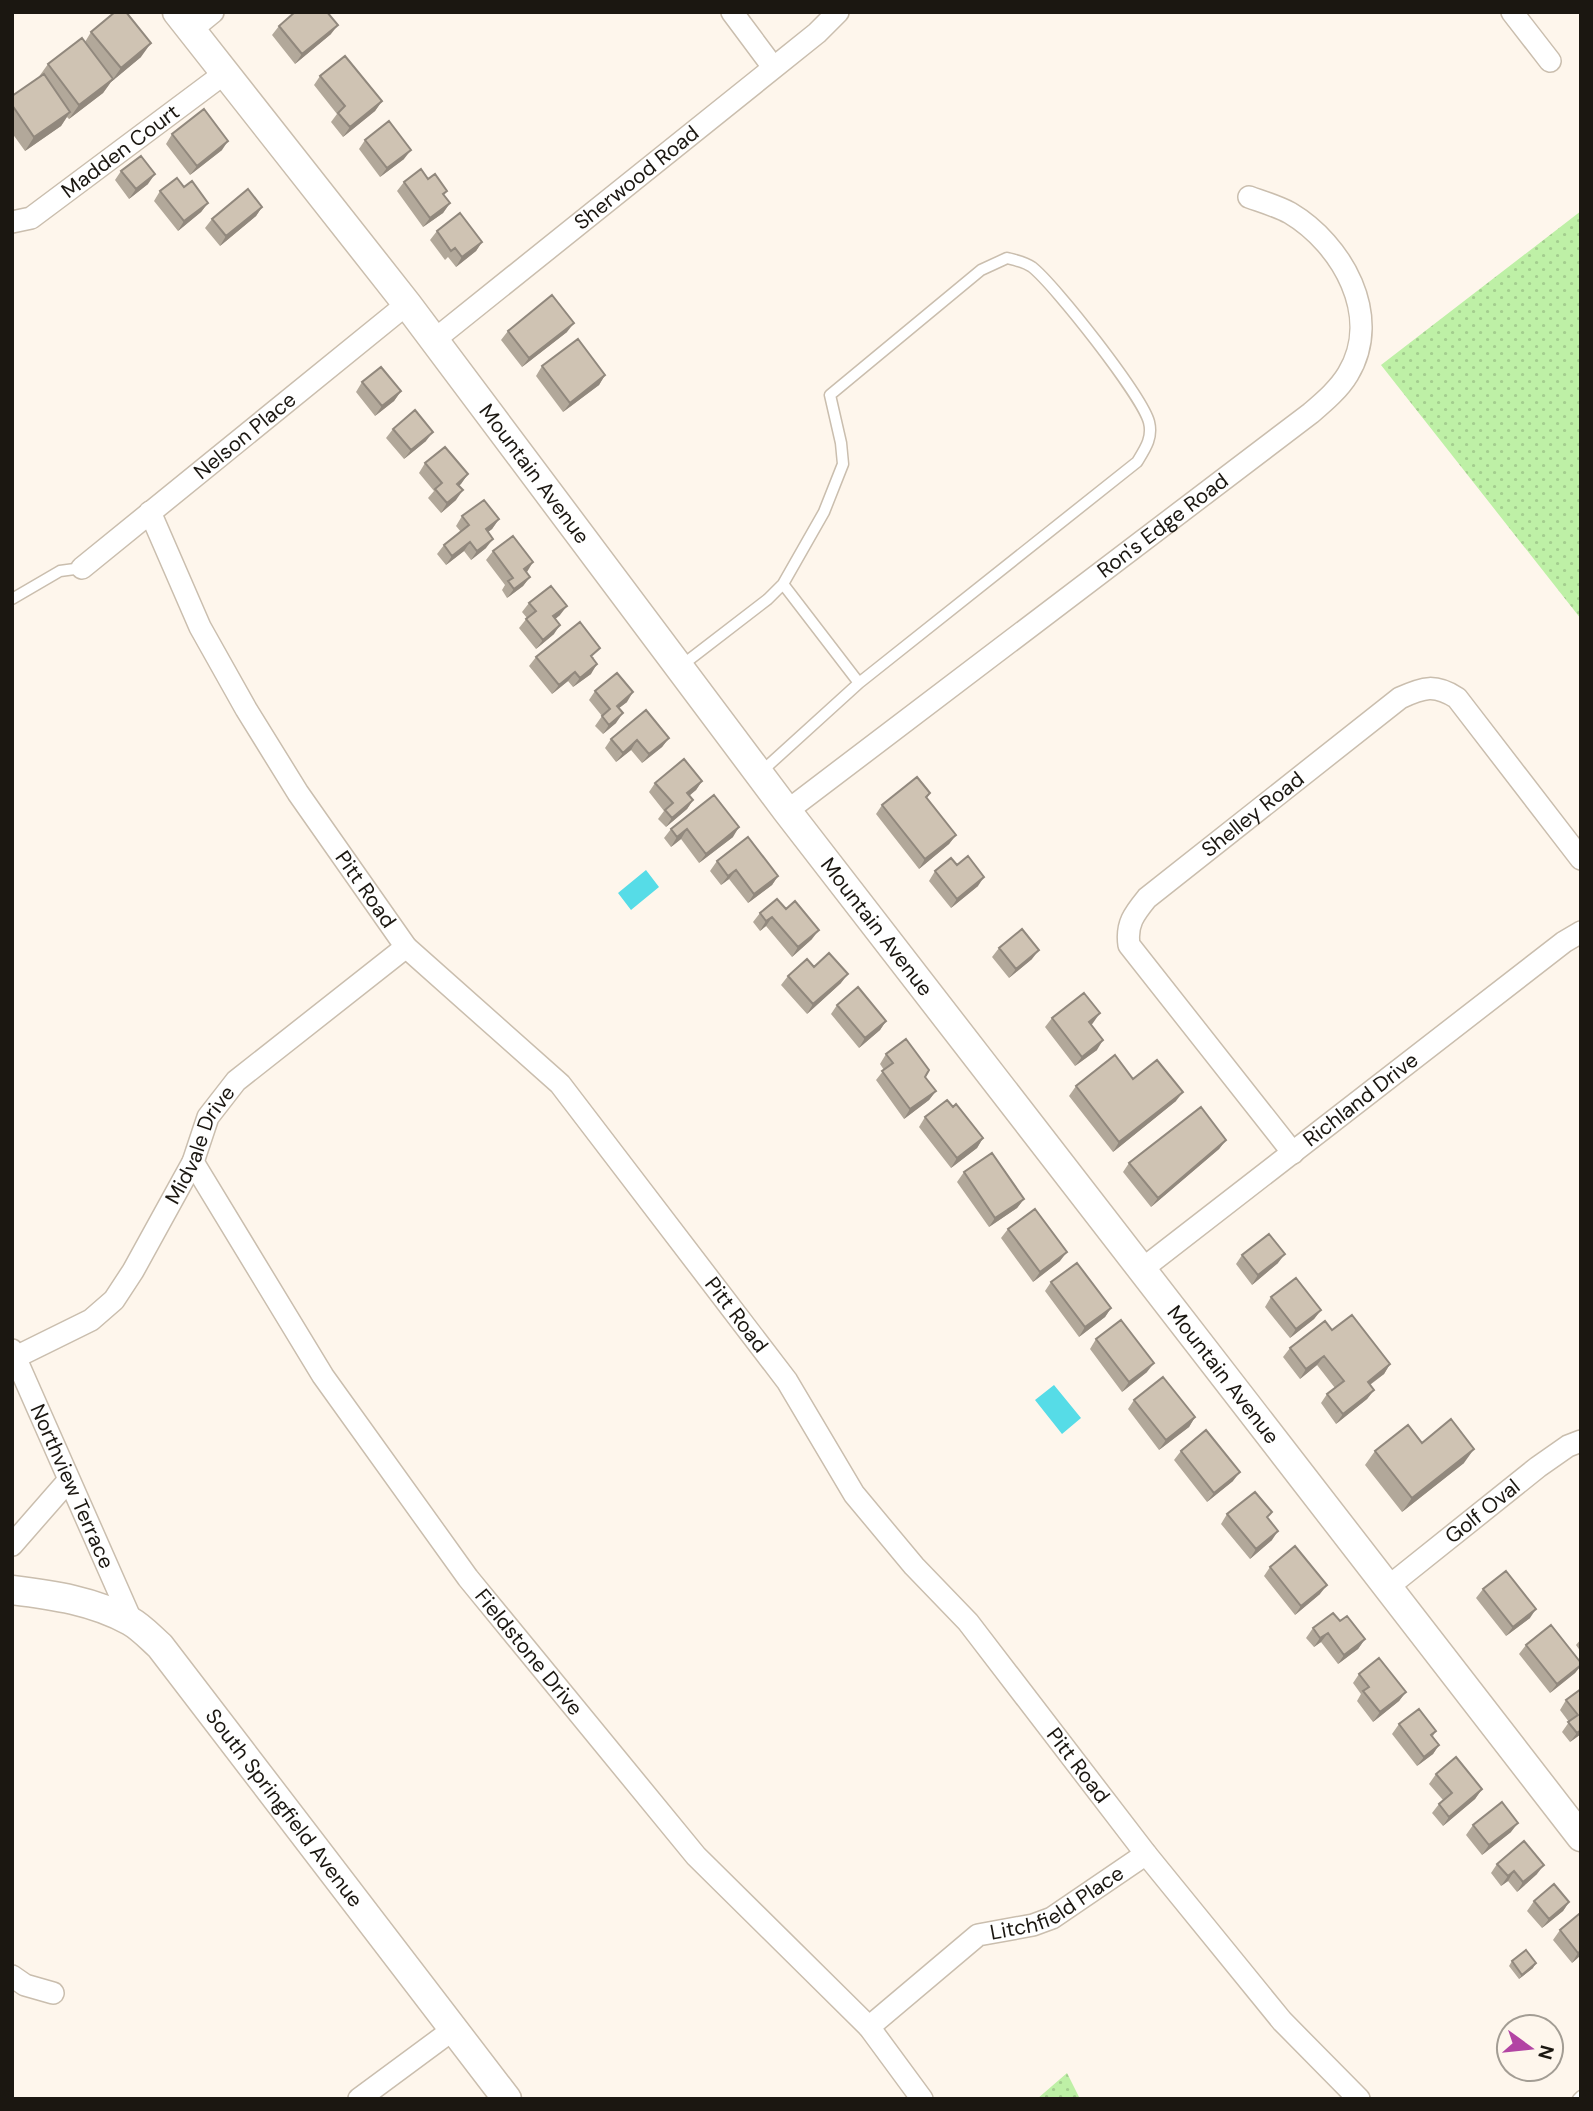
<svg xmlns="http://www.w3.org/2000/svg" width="1593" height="2111" viewBox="0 0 1593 2111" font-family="'DM Sans',sans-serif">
	<defs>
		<pattern id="green-dots" width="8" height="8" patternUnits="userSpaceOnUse" patternTransform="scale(1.75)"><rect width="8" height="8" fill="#bef0a6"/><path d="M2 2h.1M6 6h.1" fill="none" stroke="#a3cd8e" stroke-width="1.8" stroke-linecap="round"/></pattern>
	</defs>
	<rect width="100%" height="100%" fill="#fef6ec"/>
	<path fill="url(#green-dots)" d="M1581,211V619L1381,365Z
		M1067,2073L1080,2099H1037Z"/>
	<path fill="#56dce7" d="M646,870L659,887L631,910L618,893Z
		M1054,1385L1081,1418L1062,1434L1035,1400Z"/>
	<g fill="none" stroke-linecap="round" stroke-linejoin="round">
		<g stroke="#cabeae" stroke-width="13">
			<path id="lane" d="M783,584L859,683
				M12,599L60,571L82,568
				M681,666L768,599L783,584L824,512L843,464L841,443L830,395L981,270L1007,258C1015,260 1025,262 1032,267C1055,285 1142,396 1149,422C1153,438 1145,449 1137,462L859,683L761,772
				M1578,2099L1581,2096"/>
		</g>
		<g stroke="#cabeae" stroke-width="24">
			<g id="street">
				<path d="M732,12L773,67"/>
				<path d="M1512,12L1550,61"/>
				<path d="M191,30L213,12"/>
				<path id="s1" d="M12,222L31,218L225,73"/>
				<path id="s2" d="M433,341L817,33L838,12"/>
				<path id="s3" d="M150,512L200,627L246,709L298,793L406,947L560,1084L787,1381L854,1494L914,1566L968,1622L1146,1854L1282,2021L1359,2099"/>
				<path id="s4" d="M82,568L407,304"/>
				<path id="s5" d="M787,811L1311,413C1325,401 1339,389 1348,374C1383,316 1342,244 1290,213C1277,206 1263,202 1249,197"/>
				<path id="s6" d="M1293,1153L1129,945C1126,924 1134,914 1147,898L1400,698C1424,687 1435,684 1457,698L1581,859"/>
				<path id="s7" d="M193,1162L323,1376L468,1578L696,1856L869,2027L922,2099"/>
				<path id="s8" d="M1141,1270L1564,942L1581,932"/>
				<path id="s9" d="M12,1350L132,1622"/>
				<path id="s10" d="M16,1357L91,1320L114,1300L133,1271L193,1162L208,1117L236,1081L406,947"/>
				<path d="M12,1545L68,1481"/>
				<path id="s11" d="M1388,1587L1538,1467L1568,1446L1581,1441"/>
				<path d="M12,1976L25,1985L53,1993"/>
				<path id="s12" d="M869,2027L978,1935L1033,1925L1052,1918L1146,1854"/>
				<path d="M359,2099L455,2028"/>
			</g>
		</g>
		<g stroke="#cabeae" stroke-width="31">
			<g id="secondary">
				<path id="s13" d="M177,12L407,304L787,811L1581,1837"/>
				<path id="s14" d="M12,1590C53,1595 94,1601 130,1621C141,1627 150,1637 160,1646L507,2099"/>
			</g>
		</g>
		<use href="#lane" stroke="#fff" stroke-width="10"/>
		<use href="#street" stroke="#fff" stroke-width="21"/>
		<use href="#secondary" stroke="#fff" stroke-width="28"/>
	</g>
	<path fill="#b2a89a" d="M279,26L331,34L295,64L272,35Z
		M91,32L141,57L111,82L103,93L69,119L67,117L61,126L25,151L12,133V96L38,78L48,64L85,42Z
		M320,76L382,101L375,111L343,137L331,122L337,114L314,85Z
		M172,134L222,150L190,175L166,144Z
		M365,140L404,159L380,177L359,149Z
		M121,171L148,184L129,199L115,180Z
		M428,179L447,191L444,195L450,203L443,213L423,227L397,191L404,182Z
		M184,187L208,203L201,212L178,231L154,201L160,191Z
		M262,207L256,216L220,246L205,228L212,219Z
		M437,231L482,242L476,251L456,267L448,257L445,260L430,240Z
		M508,331L567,332L522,367L501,340Z
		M542,366L605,375L599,385L563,412L536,376Z
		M362,382L401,391L394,401L375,416L356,392Z
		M393,429L426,441L404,459L386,438Z
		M425,463L468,474L459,486L456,500L441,513L428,498L434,491L419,473Z
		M462,516L499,519L492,529L488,532L486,548L471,560L464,551L446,565L437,554L444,545L461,532L456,526Z
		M493,551L526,572L530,577L523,586L507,598L502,590L505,585L486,560Z
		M529,603L560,615L555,619L554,634L536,649L519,628L527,618L522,612Z
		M536,657H594L593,658L591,674L573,687L568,681L552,694L529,666Z
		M595,691L627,702L619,708L616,723L603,734L595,726L602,716L589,700Z
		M669,738L662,747L642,763L631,750L616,762L605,748L611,739Z
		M702,781L696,790L689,795L693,800L687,809L666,827L658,819L664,811L649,792L655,783Z
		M930,793L927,798L956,835L949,844L919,869L876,814L882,805Z
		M714,795L733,837L699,863L681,839L671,847L664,838L671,829Z
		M717,861L778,876L772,885L748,903L729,879L721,885L710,871Z
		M957,865L978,886L951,908L929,881L935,871Z
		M786,909L812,939L792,957L766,926L760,931L753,922L760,913Z
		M999,948L1032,959L1009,978L992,957Z
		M814,967L841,983L807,1014L781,985L788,976Z
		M837,1005L886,1021L880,1030L859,1048L831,1014Z
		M1052,1018L1093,1023L1091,1025L1097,1050L1075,1066L1045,1027Z
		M886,1054L925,1077L936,1091L929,1100L904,1119L876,1080L884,1070L880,1064Z
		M1133,1079L1176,1101L1113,1152L1069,1096L1076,1086Z
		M953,1107L983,1138L977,1148L951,1168L919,1127L925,1117Z
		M1226,1140L1219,1149L1151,1207L1123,1172L1129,1163Z
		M964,1172L1024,1199L1017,1208L989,1227L957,1182Z
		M1008,1229L1060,1261L1033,1282L1001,1238Z
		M1242,1255L1278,1263L1252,1285L1236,1264Z
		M1051,1282L1111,1308L1105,1317L1079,1337L1045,1291Z
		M1271,1297L1321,1310L1314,1319L1290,1338L1265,1307Z
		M1332,1330L1390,1364L1384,1374L1370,1385L1374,1390L1367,1399L1336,1424L1321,1403L1327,1394L1335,1388L1317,1365L1300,1379L1283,1357L1290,1348Z
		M1096,1339L1147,1372L1122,1392L1090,1349Z
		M1134,1400L1195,1417L1189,1427L1159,1450L1128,1409Z
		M1422,1443L1464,1463L1402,1512L1365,1465L1375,1451Z
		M1181,1451L1233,1481L1207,1502L1174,1460Z
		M1227,1514L1272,1540L1250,1559L1221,1524Z
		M1270,1567L1320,1594L1295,1615L1264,1576Z
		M1483,1589L1530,1618L1506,1636L1476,1598Z
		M1340,1621L1365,1639L1358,1649L1338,1664L1321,1642L1314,1647L1306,1638L1313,1628Z
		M1581,1639V1652L1576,1645Z
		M1526,1645L1581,1663V1666L1575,1673L1550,1693L1519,1654Z
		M1359,1674L1406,1692L1399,1701L1373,1722L1357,1701L1361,1694L1353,1683Z
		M1581,1689V1734L1570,1742L1562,1732L1569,1722L1560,1710L1566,1700Z
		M1399,1724L1436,1731L1433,1736L1439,1745L1433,1754L1417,1766L1392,1734Z
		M1436,1774L1482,1789L1475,1799L1443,1826L1432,1813L1439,1804L1443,1800L1429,1784Z
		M1473,1825L1511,1832L1482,1855L1466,1835Z
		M1497,1864L1537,1874L1517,1892L1508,1881L1501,1886L1491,1873Z
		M1534,1901L1569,1902L1563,1911L1542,1928L1527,1911Z
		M1581,1916V1955L1572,1963L1553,1940L1560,1930Z
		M1512,1961L1533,1968L1519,1979L1509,1966Z"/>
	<path fill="#91887d" d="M338,25L331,34L295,64L302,54Z
		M151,43L141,57L111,82L121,68Z
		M113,79L103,93L69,119L79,105Z
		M382,101L375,111L343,137L350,127Z
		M70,112L61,126L25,151L34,137Z
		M228,141L222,150L190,175L197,166Z
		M411,150L404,159L380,177L387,168Z
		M155,174L148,184L129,199L136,189Z
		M208,203L201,212L178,231L184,221Z
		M450,203L443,213L423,227L430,218Z
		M262,207L256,216L220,246L226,236Z
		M482,242L476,251L456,267L462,257Z
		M574,323L567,332L522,367L529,358Z
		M605,375L599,385L563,412L570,403Z
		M401,391L394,401L375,416L382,406Z
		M433,432L426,441L404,459L411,450Z
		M468,474L461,484L450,493L457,484Z
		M463,490L456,500L441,513L447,503Z
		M499,519L492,529L479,539L486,529Z
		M493,539L486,548L471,560L477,551Z
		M470,542L464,551L446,565L452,556Z
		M533,562L527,572L517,579L524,569Z
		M530,577L523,586L507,598L514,589Z
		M567,606L560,615L547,626L553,616Z
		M560,625L554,634L536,649L543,640Z
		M597,664L591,674L573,687L580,678Z
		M575,672L568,681L552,694L559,685Z
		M633,692L627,702L610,715L617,706Z
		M623,713L616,723L603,734L609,725Z
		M669,738L662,747L642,763L649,754Z
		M637,740L631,750L616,762L623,753Z
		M702,781L696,790L681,803L687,793Z
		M693,800L687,809L666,827L672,818Z
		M739,827L733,837L699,863L706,854Z
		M687,829L681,839L671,847L677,837Z
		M956,835L949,844L919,869L925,859Z
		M736,870L729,879L721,885L728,876Z
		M778,876L772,885L748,903L754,894Z
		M984,877L978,886L951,908L957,899Z
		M772,917L766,926L760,931L766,921Z
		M819,930L812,939L792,957L798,947Z
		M1039,950L1032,959L1009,978L1016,969Z
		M848,974L841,983L807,1014L813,1004Z
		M1100,1013L1093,1023L1082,1031L1089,1022Z
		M886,1021L880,1030L859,1048L865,1038Z
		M1103,1040L1097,1050L1075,1066L1082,1057Z
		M936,1091L929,1100L904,1119L910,1109Z
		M1183,1092L1176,1101L1113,1152L1119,1142Z
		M983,1138L977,1148L951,1168L957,1158Z
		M1226,1140L1219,1149L1151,1207L1158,1198Z
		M1024,1199L1017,1208L989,1227L995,1218Z
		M1067,1252L1060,1261L1033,1282L1040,1272Z
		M1285,1254L1278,1263L1252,1285L1258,1275Z
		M1111,1308L1105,1317L1079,1337L1085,1327Z
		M1321,1310L1314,1319L1290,1338L1296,1329Z
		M1324,1356L1317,1365L1300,1379L1306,1369Z
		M1154,1363L1147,1372L1122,1392L1129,1382Z
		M1390,1364L1384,1374L1361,1391L1368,1382Z
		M1374,1390L1367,1399L1336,1424L1343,1414Z
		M1195,1417L1189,1427L1159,1450L1166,1440Z
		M1474,1449L1464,1463L1402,1512L1412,1498Z
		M1240,1472L1233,1481L1207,1502L1214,1493Z
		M1278,1531L1272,1540L1250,1559L1256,1549Z
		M1327,1585L1320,1594L1295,1615L1301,1606Z
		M1536,1609L1530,1618L1506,1636L1513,1627Z
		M1328,1633L1321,1642L1314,1647L1320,1638Z
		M1365,1639L1358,1649L1338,1664L1344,1655Z
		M1581,1665L1575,1673L1550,1693L1557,1684Z
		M1406,1692L1399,1701L1373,1722L1380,1712Z
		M1581,1730V1734L1570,1742L1577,1733Z
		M1439,1745L1433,1754L1417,1766L1424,1757Z
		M1482,1789L1475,1799L1443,1826L1449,1817Z
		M1518,1823L1511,1832L1482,1855L1489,1845Z
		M1544,1865L1537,1874L1517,1892L1523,1882Z
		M1514,1871L1508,1881L1501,1886L1508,1876Z
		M1569,1902L1563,1911L1542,1928L1549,1919Z
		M1581,1951V1955L1572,1963L1578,1953Z
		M1536,1963L1533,1968L1519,1979L1522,1975Z"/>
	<path fill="#cfc3b3" stroke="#91887d" stroke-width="2" d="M115,12H126L151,43L121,68L91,32Z
		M295,12H327L338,25L302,54L279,26Z
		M82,38L113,79L79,105L48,64Z
		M345,56L382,101L350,127L338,113L345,106L320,76Z
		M44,74L70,112L34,137L12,105V96Z
		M204,109L228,141L197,166L172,134Z
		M389,121L411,150L387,168L365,140Z
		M141,156L155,174L136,189L121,171Z
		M421,169L428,179L435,174L447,191L443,194L450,203L430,218L404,182Z
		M177,178L184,187L192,181L208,203L184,221L160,191Z
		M248,189L262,207L226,236L212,219Z
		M460,213L482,242L462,257L455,248L451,251L437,231Z
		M552,295L574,323L529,358L508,331Z
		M578,339L605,375L570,403L542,366Z
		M381,367L401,391L382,406L362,382Z
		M415,410L433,432L411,450L393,429Z
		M445,447L468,474L457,484L463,490L447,503L435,489L442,483L425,463Z
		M484,500L499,519L486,529L493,539L477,551L470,542L452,556L444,545L469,525L462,516Z
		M513,536L533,562L524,569L530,577L514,589L508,581L513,578L493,551Z
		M551,586L567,606L553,616L560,625L543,640L526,619L536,611L529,603Z
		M580,622L600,648L591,656L597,664L580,678L575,672L559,685L536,657Z
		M617,673L633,692L617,706L623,713L609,725L602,716L610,709L595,691Z
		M646,710L669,738L649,754L637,740L623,753L611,739Z
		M684,759L702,781L687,793L693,800L672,818L665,810L673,803L655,783Z
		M917,777L930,793L926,797L956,835L925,859L882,805Z
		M714,795L739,827L706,854L687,829L677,837L671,829Z
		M748,837L778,876L754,894L736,870L728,876L717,861Z
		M968,856L984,877L957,899L935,871L951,858L957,865Z
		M777,899L786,909L795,901L819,930L798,947L772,917L766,921L760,913Z
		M1022,929L1039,950L1016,969L999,948Z
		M829,953L848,974L813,1004L788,976L807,959L814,967Z
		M858,987L886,1021L865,1038L837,1005Z
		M1084,993L1100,1013L1089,1022L1103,1040L1082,1057L1052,1018Z
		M906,1039L929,1070L925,1077L936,1091L910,1109L882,1071L893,1063L886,1054Z
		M1115,1055L1133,1079L1157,1060L1183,1092L1119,1142L1076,1086Z
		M947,1100L953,1107L956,1104L983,1138L957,1158L925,1117Z
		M1201,1107L1226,1140L1158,1198L1129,1163Z
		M992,1153L1024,1199L995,1218L964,1172Z
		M1035,1209L1067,1252L1040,1272L1008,1229Z
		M1269,1234L1285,1254L1258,1275L1242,1255Z
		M1077,1263L1111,1308L1085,1327L1051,1282Z
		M1296,1278L1321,1310L1296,1329L1271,1297Z
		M1352,1315L1390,1364L1368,1382L1374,1390L1343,1414L1327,1394L1344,1381L1324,1356L1306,1369L1290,1348L1325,1321L1332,1330Z
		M1121,1320L1154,1363L1129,1382L1096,1339Z
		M1163,1377L1195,1417L1166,1440L1134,1400Z
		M1451,1419L1474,1449L1412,1498L1375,1451L1408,1425L1422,1443Z
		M1206,1430L1240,1472L1214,1493L1181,1451Z
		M1255,1492L1272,1512L1267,1517L1278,1531L1256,1549L1227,1514Z
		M1295,1546L1327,1585L1301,1606L1270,1567Z
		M1506,1571L1536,1609L1513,1627L1483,1589Z
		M1333,1613L1340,1621L1347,1616L1365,1639L1344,1655L1328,1633L1320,1638L1313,1628Z
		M1551,1625L1581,1663V1665L1557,1684L1526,1645Z
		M1379,1658L1406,1692L1380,1712L1363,1691L1369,1687L1359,1674Z
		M1581,1689V1730L1577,1733L1568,1722L1578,1715L1566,1700Z
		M1419,1709L1436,1731L1431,1735L1439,1745L1424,1757L1399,1724Z
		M1456,1757L1482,1789L1449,1817L1439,1804L1452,1793L1436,1774Z
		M1502,1802L1518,1823L1489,1845L1473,1825Z
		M1524,1841L1544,1865L1523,1882L1514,1871L1508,1876L1497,1864Z
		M1554,1884L1569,1902L1549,1919L1534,1901Z
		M1579,1914L1581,1916V1951L1578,1953L1560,1930Z
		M1526,1950L1536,1963L1522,1975L1512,1961Z"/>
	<g text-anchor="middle" stroke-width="7" stroke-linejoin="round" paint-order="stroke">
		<g font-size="21" fill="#1b1711" stroke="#fef6ec">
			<text dy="7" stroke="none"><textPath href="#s1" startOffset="131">Madden Court</textPath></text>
			<text dy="7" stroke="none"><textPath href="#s2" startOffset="261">Sherwood Road</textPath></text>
			<text dy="7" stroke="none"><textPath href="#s4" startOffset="210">Nelson Place</textPath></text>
			<text dy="7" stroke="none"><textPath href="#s13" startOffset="584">Mountain Avenue</textPath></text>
			<text dy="7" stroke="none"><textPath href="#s5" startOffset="472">Ron's Edge Road</textPath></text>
			<text dy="7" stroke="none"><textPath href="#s6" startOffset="452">Shelley Road</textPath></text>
			<text dy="7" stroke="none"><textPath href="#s3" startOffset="436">Pitt Road</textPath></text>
			<text dy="7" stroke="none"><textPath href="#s13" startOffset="1152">Mountain Avenue</textPath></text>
			<text dy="7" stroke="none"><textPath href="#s8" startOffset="278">Richland Drive</textPath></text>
			<text dy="7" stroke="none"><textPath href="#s10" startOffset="292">Midvale Drive</textPath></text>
			<text dy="7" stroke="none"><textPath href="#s3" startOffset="1003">Pitt Road</textPath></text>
			<text dy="7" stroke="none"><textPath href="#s13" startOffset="1718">Mountain Avenue</textPath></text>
			<text dy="7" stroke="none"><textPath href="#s9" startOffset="149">Northview Terrace</textPath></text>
			<text dy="7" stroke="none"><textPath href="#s11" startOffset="121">Golf Oval</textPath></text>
			<text dy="7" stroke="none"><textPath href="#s7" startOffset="595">Fieldstone Drive</textPath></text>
			<text dy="7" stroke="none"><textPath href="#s3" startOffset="1570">Pitt Road</textPath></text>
			<text dy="7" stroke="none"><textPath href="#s14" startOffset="366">South Springfield Avenue</textPath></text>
			<text dy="7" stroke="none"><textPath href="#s12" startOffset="229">Litchfield Place</textPath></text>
		</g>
	</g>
	<rect width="1593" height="2111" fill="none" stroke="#1b1711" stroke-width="28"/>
	<g transform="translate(1530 2048) rotate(105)"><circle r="33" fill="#fef6ec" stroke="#a39d94" stroke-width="2"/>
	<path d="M0-5L12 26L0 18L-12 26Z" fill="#b244a3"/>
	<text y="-10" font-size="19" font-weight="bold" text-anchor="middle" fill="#1b1711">N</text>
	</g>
</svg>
